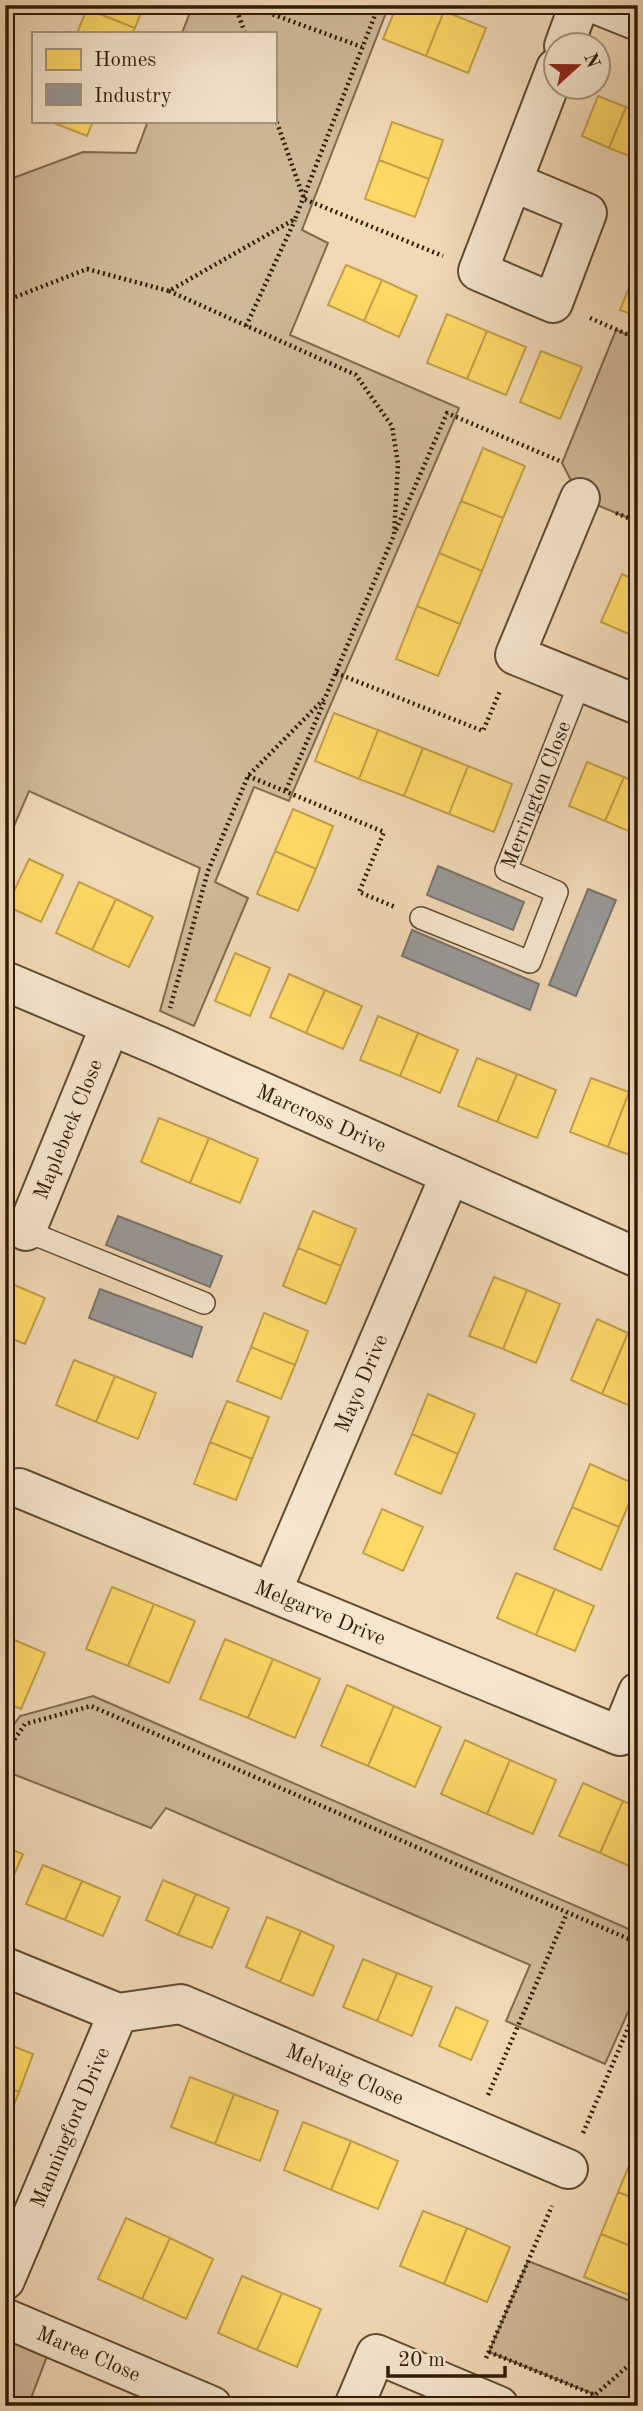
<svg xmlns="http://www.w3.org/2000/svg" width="643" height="2411" viewBox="0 0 643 2411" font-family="'Old Standard TT',serif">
	<rect width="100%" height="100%" fill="#f1d9b6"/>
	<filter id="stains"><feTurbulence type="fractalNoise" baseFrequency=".00286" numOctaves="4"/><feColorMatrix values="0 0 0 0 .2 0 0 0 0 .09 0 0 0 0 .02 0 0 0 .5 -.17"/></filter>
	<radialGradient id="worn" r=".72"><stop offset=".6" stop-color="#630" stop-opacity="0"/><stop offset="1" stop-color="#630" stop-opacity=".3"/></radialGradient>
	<path fill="#d0b998" stroke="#806a4e" stroke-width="2" d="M193,5H389L302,230L328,243L290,335L459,408L289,801L254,787L215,882L248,898L194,1026L160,1011L200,868L29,791L5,847V181L83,152L136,153L148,121H275V33H182Z
		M616,330L638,339V522L580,498L562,463Z
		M93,1696L638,1933V2016L628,2012L605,2064L506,2021L530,1965L166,1808L151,1828L5,1771V1737L20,1716Z
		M528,2261L638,2304V2406H591L594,2394L489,2352Z
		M5,2318L54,2338L28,2406H5Z"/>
	<path fill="#ffd966" stroke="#c1a049" stroke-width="2" d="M89,5H144L135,28L87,9Z
		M397,5H430L444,11L426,56L383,39Z
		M87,9L135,28L132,33H77Z
		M444,11L486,28L468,73L426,56Z
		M598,96L626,107L609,148L582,136Z
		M626,107L638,112L637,159L609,148Z
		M49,121H93L87,136Z
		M392,122L443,140L429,179L379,160Z
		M379,160L429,179L415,217L365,199Z
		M346,265L382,280L364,321L328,305Z
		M638,265V317L620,310Z
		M382,280L417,296L399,337L364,321Z
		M447,314L487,331L467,379L427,363Z
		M487,331L526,347L506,395L467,379Z
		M541,351L582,367L560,419L520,402Z
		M483,448L525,466L503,518L461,501Z
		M461,501L503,518L482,571L439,553Z
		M439,553L482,571L460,624L417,606Z
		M622,574L638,581V638L601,622Z
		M417,606L460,624L438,676L396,659Z
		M334,713L378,730L359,779L315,761Z
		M378,730L423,748L404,796L359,779Z
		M423,748L468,766L449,814L404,796Z
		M587,762L624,777L605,821L569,806Z
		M468,766L512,784L494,832L449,814Z
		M624,777L638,783V835L605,821Z
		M293,809L333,826L316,869L275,851Z
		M275,851L316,869L298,911L257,894Z
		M29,859L63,875L41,922L7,906Z
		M79,882L116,899L92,950L56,933Z
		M116,899L153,917L129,967L92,950Z
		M235,953L270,968L250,1016L215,1001Z
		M289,974L325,990L306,1033L270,1017Z
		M325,990L362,1006L343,1049L306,1033Z
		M378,1016L418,1033L400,1076L360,1060Z
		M418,1033L458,1050L440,1093L400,1076Z
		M477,1058L517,1074L497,1122L458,1106Z
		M517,1074L556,1090L537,1138L497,1122Z
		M591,1078L629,1092L608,1147L570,1132Z
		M629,1092L638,1096V1158L608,1147Z
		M159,1118L209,1138L190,1183L141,1162Z
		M209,1138L258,1159L240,1203L190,1183Z
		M313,1211L356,1229L341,1266L298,1248Z
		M298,1248L341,1266L326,1304L283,1286Z
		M494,1277L527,1290L503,1349L469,1336Z
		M5,1282L12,1284L5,1301Z
		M12,1284L45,1298L25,1344L5,1336V1301Z
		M527,1290L560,1304L536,1363L503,1349Z
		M264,1313L308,1331L295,1365L251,1347Z
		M597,1319L628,1333L602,1394L571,1380Z
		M628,1333L638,1337V1397L633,1407L602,1394Z
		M251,1347L295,1365L281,1399L237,1381Z
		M74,1360L115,1376L96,1422L56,1405Z
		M115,1376L156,1393L138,1439L96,1422Z
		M428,1394L475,1414L458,1454L412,1434Z
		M227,1401L269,1417L252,1459L210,1442Z
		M412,1434L458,1454L441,1494L395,1474Z
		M210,1442L252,1459L236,1500L194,1484Z
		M590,1464L637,1485L619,1527L572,1507Z
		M572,1507L619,1527L601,1570L554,1549Z
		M382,1509L423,1527L403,1571L363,1553Z
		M516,1573L555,1589L536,1635L497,1618Z
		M112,1587L154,1604L128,1666L86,1649Z
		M555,1589L594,1606L575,1651L536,1635Z
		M154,1604L195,1621L169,1683L128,1666Z
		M5,1636L45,1653L21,1709L5,1702Z
		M225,1639L273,1659L248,1718L200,1699Z
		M273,1659L320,1679L295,1738L248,1718Z
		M347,1685L394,1706L368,1766L321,1746Z
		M394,1706L441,1727L415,1787L368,1766Z
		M465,1740L510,1760L487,1814L441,1794Z
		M510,1760L556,1780L533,1834L487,1814Z
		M583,1783L623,1801L600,1853L559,1836Z
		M623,1801L638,1807V1870L600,1853Z
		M5,1847L23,1854L5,1896Z
		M43,1865L82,1881L65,1920L26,1904Z
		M163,1880L196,1894L178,1935L146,1920Z
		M82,1881L120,1897L103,1936L65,1920Z
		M196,1894L229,1908L212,1948L178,1935Z
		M267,1917L301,1931L280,1982L246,1967Z
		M301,1931L334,1946L313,1996L280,1982Z
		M363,1959L397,1973L377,2021L343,2007Z
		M397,1973L432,1987L412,2036L377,2021Z
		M456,2007L488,2021L471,2060L439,2046Z
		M5,2043L33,2054L19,2092L5,2086Z
		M190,2077L234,2094L215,2144L171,2127Z
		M5,2086L19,2092L5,2128Z
		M234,2094L278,2111L260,2161L215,2144Z
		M303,2122L351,2141L331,2190L284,2170Z
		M351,2141L398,2161L378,2209L331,2190Z
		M636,2149L638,2150V2200L618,2192Z
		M618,2192L638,2200V2249L601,2234Z
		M423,2211L467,2228L444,2284L400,2266Z
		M126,2218L170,2238L142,2299L98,2279Z
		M467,2228L510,2247L487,2302L444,2284Z
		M601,2234L638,2249V2273L629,2295L584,2277Z
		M170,2238L213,2259L186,2319L142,2299Z
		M242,2276L282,2293L257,2350L218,2333Z
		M282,2293L321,2309L297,2367L257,2350Z"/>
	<path fill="#999" stroke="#7a746c" stroke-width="2" d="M438,866L524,902L513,930L427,895Z
		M588,889L616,900L576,996L549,985Z
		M412,930L539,984L530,1010L402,956Z
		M118,1216L222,1256L210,1287L106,1245Z
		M100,1289L202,1327L192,1357L89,1318Z"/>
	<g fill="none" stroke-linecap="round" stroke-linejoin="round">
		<g stroke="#604b30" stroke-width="24">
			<g id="lane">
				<path id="s1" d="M421,918L530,962L557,892L506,870L580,682"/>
				<path d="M26,1231L204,1303"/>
			</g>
		</g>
		<g stroke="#604b30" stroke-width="42">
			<g id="street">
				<path d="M598,5L638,21"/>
				<path d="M564,46L579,5"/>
				<path d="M513,182L587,213L553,303L478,271L556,68"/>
				<path d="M580,498L515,655L638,705"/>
				<path id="s2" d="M5,981L159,1046L638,1258"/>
				<path id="s3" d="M26,1231L110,1026"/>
				<path id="s4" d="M19,1488L620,1736L638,1692"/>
				<path id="s5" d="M272,1591L450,1175"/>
				<path id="s6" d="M5,1967L118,2013L181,2004L568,2169"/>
				<path id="s7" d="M5,2280L118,2013"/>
				<path id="s8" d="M5,2318L212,2406"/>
				<path d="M354,2406L376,2354L499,2406"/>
			</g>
		</g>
		<path stroke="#301c04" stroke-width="4.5" stroke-dasharray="2 3.5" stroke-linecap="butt" d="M235,5L245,33
			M247,5L362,47
			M275,117L304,199L443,256
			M169,291L356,375L392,426L398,464L394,535L325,698L248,776L208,871L170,1008
			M5,301L87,269L169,291L295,219L379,5
			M590,318L638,339
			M246,326L295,220
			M616,513L638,522
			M396,530L447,413L562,462
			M336,673L483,731L500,691
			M248,776L384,832L359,892L395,907
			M286,790L324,702
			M5,1753L25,1724L91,1706L638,1943
			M488,2095L567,1913
			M583,2133L638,2005
			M489,2352L595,2395L638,2357
			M486,2358L552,2206"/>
		<use href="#lane" stroke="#f6e6d0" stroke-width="21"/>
		<use href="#street" stroke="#f6e6d0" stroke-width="38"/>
	</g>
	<g text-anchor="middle" stroke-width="7" stroke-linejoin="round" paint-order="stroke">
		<g font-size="21" fill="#301c04" stroke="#f6e6d0">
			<text dy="7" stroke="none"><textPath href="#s1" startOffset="329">Merrington Close</textPath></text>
			<text dy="7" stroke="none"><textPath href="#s2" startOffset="345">Marcross Drive</textPath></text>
			<text dy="7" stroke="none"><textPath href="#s3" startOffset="110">Maplebeck Close</textPath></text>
			<text dy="7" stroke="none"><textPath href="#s5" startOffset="226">Mayo Drive</textPath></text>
			<text dy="7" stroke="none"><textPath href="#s4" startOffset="326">Melgarve Drive</textPath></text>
			<text dy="7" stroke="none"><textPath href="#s6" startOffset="364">Melvaig Close</textPath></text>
			<text dy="7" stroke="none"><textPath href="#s7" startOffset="166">Manningford Drive</textPath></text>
			<text dy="7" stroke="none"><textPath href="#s8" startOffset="91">Maree Close</textPath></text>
		</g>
	</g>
	<rect width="643" height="2411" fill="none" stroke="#f1d9b6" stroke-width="28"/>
	<rect x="7" y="7" width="629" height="2397" fill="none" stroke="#301c04" stroke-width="3.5"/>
	<rect x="14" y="14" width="615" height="2383" fill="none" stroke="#301c04" stroke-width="2"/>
	<rect x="32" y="32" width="245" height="91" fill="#f6e6d0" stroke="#a7957e" stroke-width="2"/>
	<rect x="46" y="49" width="35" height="21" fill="#ffd966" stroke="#a7957e" stroke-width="2"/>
	<text x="94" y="66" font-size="21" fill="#301c04">Homes</text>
	<rect x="46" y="84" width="35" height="21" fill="#999999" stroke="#a7957e" stroke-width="2"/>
	<text x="94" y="102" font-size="21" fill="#301c04">Industry</text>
	<g transform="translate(577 66) rotate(69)"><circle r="33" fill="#f6e6d0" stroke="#a7957e" stroke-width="2"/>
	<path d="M0-5L12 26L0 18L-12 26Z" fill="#8f2418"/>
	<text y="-10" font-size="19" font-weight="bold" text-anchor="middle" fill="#301c04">N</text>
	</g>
	<path d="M388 2366v10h117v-10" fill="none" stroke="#301c04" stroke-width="3.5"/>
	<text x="398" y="2366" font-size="21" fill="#301c04" stroke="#f6e6d0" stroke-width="5" paint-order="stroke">20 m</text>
	<rect width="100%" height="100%" filter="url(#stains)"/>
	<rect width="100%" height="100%" fill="url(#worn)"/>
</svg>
